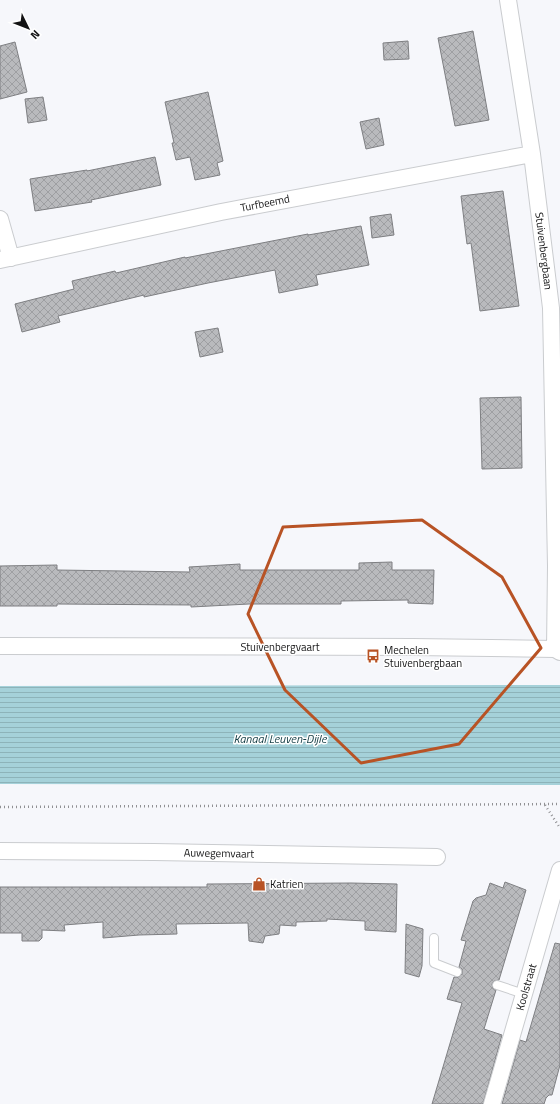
<svg xmlns="http://www.w3.org/2000/svg" width="560" height="1104" viewBox="0 0 560 1104" font-family="'Titillium Web',sans-serif">
	<defs>
		<pattern id="water-rules" width="6" height="5" patternUnits="userSpaceOnUse"><rect width="6" height="5" fill="#a5d1d9"/><path d="M0 2.5h6" fill="none" stroke="#8db3b9"/></pattern>
		<pattern id="building-cross-hatch" width="8" height="8" patternUnits="userSpaceOnUse"><rect width="8" height="8" fill="#b9babd"/><path d="M0 0l8 8M0 8l8-8" fill="none" stroke="#9e9fa2"/></pattern>
	</defs>
	<rect width="100%" height="100%" fill="#f6f7fb"/>
	<path fill="url(#water-rules)" d="M560,685V785L0,784V686Z"/>
	<path fill="url(#building-cross-hatch)" stroke="#7e7f82" d="M473,31L489,120L455,126L438,38Z
		M408,41L409,59L384,60L383,43Z
		M15,42L27,92L0,99V46Z
		M208,92L223,161L217,163L220,175L195,180L190,157L176,160L172,143H174L165,102Z
		M43,97L47,120L28,123L25,99Z
		M379,118L384,145L366,149L360,122Z
		M155,157L161,185L91,200L92,202L35,211L30,179L87,170V171Z
		M503,191L519,306L480,311L471,243L467,244L461,196Z
		M391,214L394,235L372,238L370,217Z
		M361,226L369,265L316,275L318,285L279,293L275,270L208,283L144,297V295L58,316L60,322L22,332L15,304L74,289L72,281L115,271L116,273L185,257V258L308,234V235Z
		M218,328L223,352L200,357L195,332Z
		M521,397L522,468L482,469L480,398Z
		M392,562V570H434L433,604L408,603V600L341,601V604H249L191,607V605L57,604V606H0V566L57,565V570L190,572L189,567L240,564V570H359V563Z
		M505,882L526,890L499,980L494,981L492,984L493,988L496,990L484,1029L502,1035L483,1104H432L462,1003L447,999L454,977H458L462,974V969L459,967L466,941L461,940L473,901L476,898L486,895L490,883L503,888Z
		M351,883L397,884L396,932L365,930V921L327,919V921L296,922V926L280,925L279,934L265,936L263,943L249,941L248,923L176,924L177,934L139,935L103,938V922L64,925L65,931L42,930V938L39,941H22V933H0V887H207V884Z
		M406,924L423,929L422,966L419,977L405,973Z
		M555,943L560,944V1065L552,1095H549L546,1098L544,1104H502L520,1040L526,1042Z"/>
	<g fill="none" stroke-linecap="round" stroke-linejoin="round">
		<g stroke="#cacccf" stroke-width="10">
			<path id="service" d="M434,938V963L457,972
				M497,985L524,994"/>
		</g>
		<g stroke="#cacccf" stroke-width="18">
			<path id="minor" d="M508,0L532,154L551,308L556,566L555,649
				M0,219L11,258
				M0,260L221,212L532,154
				M0,646L413,647L555,649L560,652
				M0,851L154,852L437,857
				M492,1104L560,870"/>
		</g>
		<path stroke="#909093" stroke-width="2.5" stroke-dasharray="1 3" stroke-linecap="butt" d="M545,805L560,828
			M0,807L560,804"/>
		<use href="#service" stroke="#fff" stroke-width="8"/>
		<use href="#minor" stroke="#fff" stroke-width="16"/>
	</g>
	<path fill="none" stroke="#b85325" stroke-width="3" stroke-linejoin="round" d="M422,520L502,577L541,648L459,744L361,763L285,690L248,614L283,527Z"/>
	<defs>
		<g id="bus-bare" transform="scale(1.08)"><path d="M-5-6H5V4H4V6H2V4H-2V6H-4V4H-5ZM-3.5-4V0h7V-4ZM-3.5 1.2v1.5H-2V1.2ZM2 1.2v1.5H3.5V1.2Z" fill="#b85325" stroke="#fff" stroke-width="2.5" paint-order="stroke"/></g>
		<g id="shop-bare" transform="scale(1.08)"><path d="M-5-2.5h2.3a2.7 3.5 0 0 1 5.4 0H5L5.5 6h-11ZM-1.5-2.5h3a1.5 2.3 0 0 0-3 0Z" fill="#b85325" stroke="#fff" stroke-width="2.5" paint-order="stroke"/></g>
	</defs>
	<g fill-rule="evenodd">
		<use href="#bus-bare" x="373" y="656"/>
		<use href="#shop-bare" x="259" y="884"/>
	</g>
	<g text-anchor="middle" stroke-width="3" stroke-linejoin="round" paint-order="stroke">
		<g font-size="11" fill="#131314" stroke="#fff">
			<text transform="translate(265 203) rotate(-11)" y="4">Turfbeemd</text>
			<text transform="translate(544 251) rotate(83)" y="4">Stuivenbergbaan</text>
			<text x="280" y="651">Stuivenbergvaart</text>
			<text transform="translate(219 853) rotate(1)" y="4">Auwegemvaart</text>
			<text transform="translate(526 987) rotate(-74)" y="4">Koolstraat</text>
		</g>
		<g font-size="11" fill="#131314" stroke="#fff" text-anchor="start">
			<text x="384" y="654">Mechelen<tspan x="384" dy="13">Stuivenbergbaan</tspan></text>
			<text x="270" y="888">Katrien</text>
		</g>
		<g font-size="12" font-style="italic" fill="#153e45" stroke="#fff">
			<text x="280" y="743">Kanaal Leuven-Dijle</text>
		</g>
	</g>
	<g transform="translate(28 28) rotate(133)" stroke="#ffffff" stroke-width="3" paint-order="stroke">
	<path d="M0-3L7 15L0 10L-7 15Z" fill="#131314"/>
	<text y="-6" font-size="11" font-weight="bold" text-anchor="middle" fill="#131314">N</text>
	</g>
</svg>
